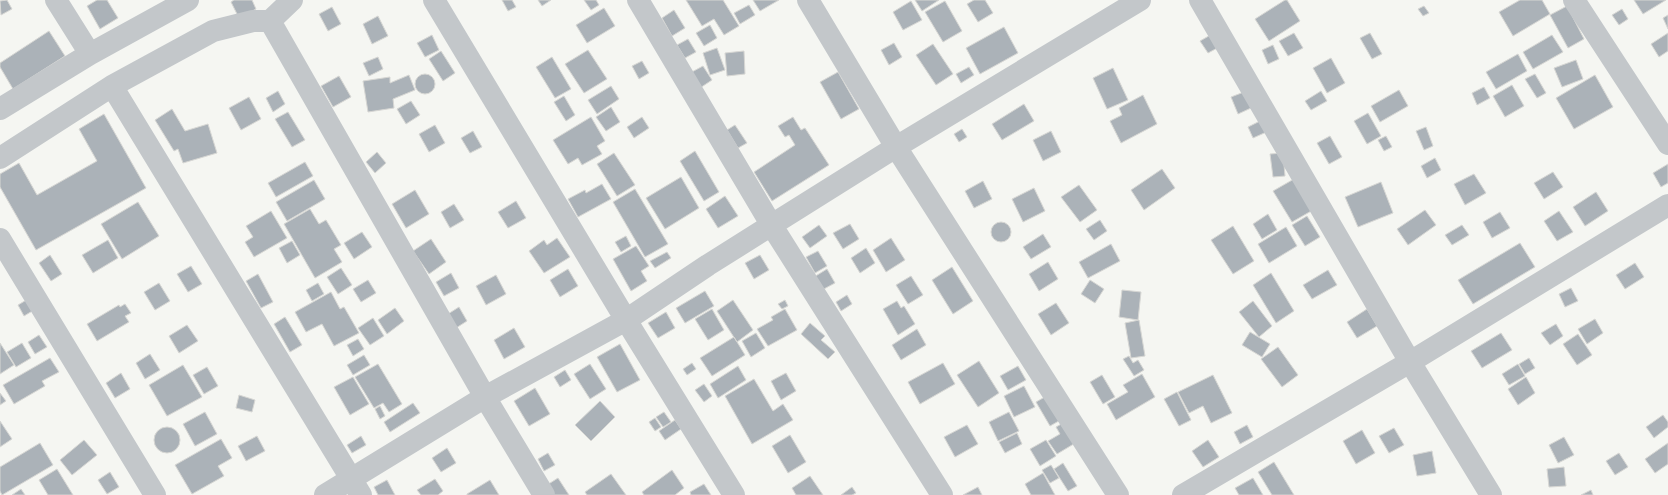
<svg xmlns="http://www.w3.org/2000/svg" width="1668" height="495" viewBox="0 0 1668 495" font-family="'Open Sans',sans-serif">
	<rect width="100%" height="100%" fill="#f5f6f2"/>
	<path fill="#abb2b8" stroke="#d7d7d4" d="M7,0L12,9L1,15L0,1Z
		M97,0H107L118,18L100,29L87,6Z
		M234,0H252L256,9L239,18L231,2Z
		M502,0H512L516,7L508,11Z
		M538,0H551L542,6Z
		M584,0H596L599,5L591,10Z
		M686,0H723L739,26L724,35L714,19L702,26Z
		M753,0H779L760,11Z
		M915,0H939L922,11Z
		M974,0H985L993,13L978,22L967,4Z
		M1285,0H1287L1300,21L1269,41L1255,19Z
		M1520,0H1542L1550,14L1513,36L1499,12Z
		M1634,0H1666L1643,14Z
		M911,1L922,20L903,30L893,12Z
		M945,1L962,31L943,42L925,12Z
		M749,5L755,15L740,24L734,13Z
		M1424,6L1429,13L1423,16L1418,9Z
		M1567,6L1584,39L1568,48L1550,15Z
		M332,7L341,24L328,31L319,14Z
		M604,8L615,26L587,43L576,25Z
		M1622,9L1628,19L1619,25L1612,15Z
		M674,10L685,28L672,36L662,18Z
		M1668,15V29L1663,18Z
		M378,16L388,36L372,44L363,24Z
		M710,25L717,38L704,46L696,33Z
		M1004,27L1018,53L980,74L966,48Z
		M49,31L65,56L13,89L0,67V63Z
		M1214,33L1221,46L1208,53L1200,41Z
		M1294,33L1303,48L1288,56L1279,41Z
		M1370,33L1382,54L1372,59L1360,38Z
		M1668,33V51L1659,57L1651,44Z
		M432,35L439,50L425,57L417,43Z
		M1552,35L1563,52L1533,69L1523,52Z
		M688,39L696,52L685,58L677,45Z
		M894,43L902,57L889,65L881,50Z
		M933,44L953,74L936,85L916,55Z
		M1273,45L1279,59L1268,64L1262,50Z
		M717,48L725,70L710,75L703,53Z
		M588,50L607,79L584,93L565,64Z
		M441,51L455,73L443,81L429,59Z
		M744,51L745,74L727,76L725,53Z
		M1518,54L1527,71L1496,89L1486,72Z
		M378,57L383,69L369,76L363,63Z
		M552,57L571,89L555,98L536,67Z
		M1331,58L1345,83L1327,93L1313,68Z
		M1576,60L1583,79L1562,87L1554,68Z
		M642,61L649,73L639,79L632,66Z
		M703,66L712,80L700,88L690,73Z
		M969,67L974,75L961,83L956,74Z
		M1113,68L1128,100L1107,109L1093,78Z
		M838,72L859,109L841,119L820,82Z
		M415 84a10 10 0 1 1 20 0a10 10 0 1 1-20 0Z
		M1535,74L1546,93L1537,98L1525,79Z
		M409,75L415,90L393,99L394,108L368,112L363,81L390,77V83Z
		M1595,75L1613,107L1574,129L1556,98Z
		M339,76L351,97L333,107L321,86Z
		M1512,85L1524,106L1505,117L1493,96Z
		M611,86L619,99L597,114L588,100Z
		M1484,87L1490,98L1477,105L1472,93Z
		M1399,90L1408,106L1380,122L1371,106Z
		M278,91L285,104L273,112L266,98Z
		M1321,91L1327,101L1311,110L1305,101Z
		M1244,92L1251,108L1238,114L1231,97Z
		M1143,95L1157,124L1121,143L1110,121L1122,115L1119,108Z
		M564,96L575,115L566,121L554,102Z
		M249,97L261,119L241,130L229,108Z
		M411,101L420,115L406,124L397,109Z
		M1024,104L1034,121L1002,140L992,124Z
		M611,107L620,122L606,131L596,117Z
		M172,109L185,131L208,124L217,153L183,163L178,149L174,151L155,120Z
		M288,112L305,140L292,147L275,119Z
		M1368,113L1381,136L1367,144L1354,121Z
		M104,114L146,188L36,250L0,187V174L19,163L37,195L97,161L79,129Z
		M591,117L605,141L597,146L602,154L582,165L578,158L568,164L553,140Z
		M642,117L649,128L634,138L627,127Z
		M793,117L801,130L805,128L829,165L772,201L754,172L795,145L789,135L785,137L778,126Z
		M1266,118L1271,130L1253,138L1248,127Z
		M435,125L445,143L429,152L419,134Z
		M735,125L747,143L738,148L727,130Z
		M1426,127L1433,146L1424,150L1416,131Z
		M962,129L967,137L959,142L954,134Z
		M473,131L482,147L470,153L461,138Z
		M1051,131L1061,152L1043,161L1033,140Z
		M1330,136L1342,157L1329,164L1317,143Z
		M1386,136L1392,147L1384,151L1378,140Z
		M695,151L719,192L704,201L680,161Z
		M377,152L386,163L375,173L366,162Z
		M614,153L635,185L617,196L597,164Z
		M1283,153L1285,176L1273,177L1270,154Z
		M1435,158L1441,170L1427,178L1421,166Z
		M305,162L313,176L276,197L268,183Z
		M1668,164V183L1661,187L1653,173Z
		M1162,169L1175,188L1144,210L1131,190Z
		M1553,172L1563,187L1544,199L1534,183Z
		M1474,174L1486,193L1465,205L1454,184Z
		M681,177L699,208L665,229L646,198Z
		M1294,179L1313,210L1292,222L1273,191Z
		M314,180L325,199L287,221L276,202Z
		M983,181L992,199L974,208L965,191Z
		M1381,182L1393,213L1358,227L1345,197Z
		M602,184L611,199L578,217L568,199L585,190L586,193Z
		M1079,185L1097,210L1080,222L1061,197Z
		M1034,188L1045,211L1023,222L1012,199Z
		M635,189L668,244L645,257L613,202Z
		M415,190L429,214L406,228L392,204Z
		M1596,192L1608,211L1585,226L1573,207Z
		M725,196L738,216L718,228L706,209Z
		M516,201L526,218L508,228L498,212Z
		M138,202L159,236L122,259L101,224Z
		M454,204L464,220L450,228L441,212Z
		M310,209L319,224L326,220L341,245L334,249L342,262L315,278L284,224Z
		M1425,210L1436,225L1408,245L1397,229Z
		M271,211L287,238L254,257L245,242L253,237L246,226Z
		M1559,211L1573,232L1557,241L1544,221Z
		M1500,212L1510,228L1492,238L1483,222Z
		M1268,214L1277,230L1262,239L1253,224Z
		M1307,216L1320,237L1305,246L1292,225Z
		M1100,220L1107,231L1094,240L1086,229Z
		M991 232a10 10 0 1 1 20 0a10 10 0 1 1-20 0Z
		M850,224L859,239L843,249L833,233Z
		M819,225L827,236L810,248L802,237Z
		M1462,225L1469,235L1452,245L1445,235Z
		M1233,226L1254,261L1233,274L1211,240Z
		M1286,227L1297,246L1269,263L1258,244Z
		M362,232L372,247L354,259L344,243Z
		M1043,234L1051,247L1031,259L1023,247Z
		M626,236L631,246L621,252L615,242Z
		M557,238L570,257L544,273L529,251L544,240L547,245Z
		M891,238L905,260L886,272L873,250Z
		M431,239L446,262L429,274L413,251Z
		M108,240L118,258L93,273L82,255Z
		M292,241L300,255L287,263L279,248Z
		M1520,243L1535,267L1473,304L1458,280Z
		M1111,244L1120,261L1088,278L1079,262Z
		M636,246L649,266L641,271L647,281L631,291L613,259Z
		M866,248L875,263L860,273L851,258Z
		M818,251L827,266L815,273L806,257Z
		M667,252L671,258L655,268L650,261Z
		M50,255L62,274L51,281L39,263Z
		M760,255L769,270L754,279L745,263Z
		M1048,262L1058,279L1039,291L1029,274Z
		M1635,263L1644,277L1625,289L1616,275Z
		M191,266L202,284L188,292L177,274Z
		M952,267L973,301L953,314L932,280Z
		M341,268L352,285L338,294L327,277Z
		M568,269L578,286L560,297L550,280Z
		M827,269L835,283L822,290L814,277Z
		M1328,270L1337,285L1312,299L1303,285Z
		M451,273L459,288L444,296L436,282Z
		M1271,273L1294,311L1276,323L1253,285Z
		M258,274L273,302L261,308L246,281Z
		M496,275L506,294L486,305L476,286Z
		M911,276L923,295L908,304L896,285Z
		M368,280L376,293L361,302L353,289Z
		M1090,280L1104,289L1095,303L1081,294Z
		M159,283L170,301L155,310L144,292Z
		M318,283L324,294L312,301L306,290Z
		M1571,288L1578,301L1565,307L1559,294Z
		M1122,290L1141,292L1138,320L1119,317Z
		M705,291L714,306L685,323L676,308Z
		M331,292L340,309L344,307L359,333L334,346L322,324L306,332L295,312Z
		M847,295L852,304L841,311L836,302Z
		M28,299L34,310L24,316L18,305Z
		M733,300L753,330L737,342L717,311Z
		M785,300L788,306L782,309L778,304Z
		M897,301L901,308L904,306L915,324L898,335L883,309Z
		M1253,301L1272,326L1259,337L1239,312Z
		M1056,303L1069,323L1051,335L1038,314Z
		M125,304L131,313L125,316L129,322L97,341L87,324L119,305L120,307Z
		M459,307L467,321L456,328L448,314Z
		M395,308L404,321L387,334L378,320Z
		M712,309L724,330L708,340L695,319Z
		M785,309L797,330L768,346L757,329L773,320L771,317Z
		M1367,309L1377,326L1357,338L1347,322Z
		M666,312L675,328L658,338L648,323Z
		M285,317L302,345L290,352L274,324Z
		M373,318L384,336L370,345L358,328Z
		M1595,319L1603,333L1587,344L1578,329Z
		M1139,320L1145,356L1131,358L1125,323Z
		M810,323L825,336L821,340L835,352L828,359L801,334Z
		M1556,324L1563,336L1550,345L1541,333Z
		M187,325L198,341L179,353L169,336Z
		M514,328L525,347L504,359L494,340Z
		M917,329L926,345L901,360L892,345Z
		M1250,332L1270,344L1262,357L1242,345Z
		M756,333L765,348L751,357L742,341Z
		M1501,333L1512,350L1482,368L1471,351Z
		M1578,334L1592,355L1577,365L1563,344Z
		M39,335L47,347L35,354L28,342Z
		M734,337L745,355L712,376L700,358Z
		M358,339L364,349L353,356L347,345Z
		M0,343L14,365L0,374Z
		M22,343L31,358L16,367L7,352Z
		M620,344L640,380L617,392L597,357Z
		M1278,347L1298,375L1282,387L1261,359Z
		M150,354L160,370L145,379L136,363Z
		M364,355L370,365L353,375L347,365Z
		M1129,356L1133,363L1138,360L1144,370L1134,376L1123,359Z
		M50,358L59,372L42,381L45,386L14,404L3,385Z
		M1529,358L1535,368L1525,374L1519,364Z
		M979,361L999,393L978,407L957,375Z
		M692,363L696,369L687,375L683,369Z
		M943,363L955,384L920,404L908,382Z
		M378,364L402,404L389,412L383,403L374,408L355,377Z
		M590,364L606,389L590,399L574,374Z
		M1518,364L1525,376L1509,385L1502,374Z
		M183,365L202,397L167,416L149,385Z
		M738,366L746,380L718,398L710,384Z
		M1018,366L1026,380L1008,390L1000,376Z
		M207,367L218,386L204,394L193,375Z
		M565,370L571,380L560,387L554,377Z
		M121,373L130,389L115,398L106,383Z
		M786,373L796,391L781,400L771,381Z
		M1142,374L1155,397L1116,420L1107,404L1128,392L1123,385Z
		M1102,375L1115,397L1103,404L1090,382Z
		M1213,375L1232,413L1211,423L1203,406L1189,413L1178,392Z
		M353,377L369,404L350,415L334,387Z
		M1526,377L1535,393L1518,405L1508,389Z
		M754,379L773,411L783,404L793,420L752,444L725,396Z
		M704,384L712,396L704,402L695,390Z
		M1024,386L1035,407L1014,417L1004,396Z
		M535,388L550,414L529,426L514,401Z
		M1177,392L1191,420L1179,426L1164,399Z
		M0,393L6,401L0,405Z
		M1050,394L1064,418L1050,426L1036,402Z
		M239,395L255,400L252,412L236,408Z
		M600,401L615,417L591,441L575,425Z
		M413,403L420,413L390,432L384,422Z
		M380,406L385,416L380,419L375,409Z
		M205,412L217,434L195,446L183,424Z
		M664,412L671,422L663,427L656,417Z
		M1009,412L1019,431L998,441L989,422Z
		M1663,415L1668,422V427L1654,438L1646,427Z
		M655,418L661,427L655,431L649,422Z
		M675,420L681,429L665,440L659,431Z
		M0,421L12,439L0,447Z
		M1065,422L1077,442L1057,454L1048,441L1060,434L1056,427Z
		M967,425L978,444L955,457L944,437Z
		M1247,425L1253,437L1240,444L1234,432Z
		M154 440a13 13 0 1 1 26 0a13 13 0 1 1-26 0Z
		M1394,428L1404,445L1389,453L1379,436Z
		M1362,430L1375,453L1356,464L1343,441Z
		M1017,433L1022,444L1005,453L999,442Z
		M790,435L806,462L788,473L772,446Z
		M257,436L265,451L246,461L238,446Z
		M361,436L366,445L352,453L347,445Z
		M1564,437L1574,455L1558,463L1549,445Z
		M221,439L232,458L218,466L224,476L192,494L175,465Z
		M84,440L97,455L72,475L60,460Z
		M1046,440L1056,456L1040,466L1030,449Z
		M1208,440L1219,457L1203,467L1192,451Z
		M40,443L53,465L2,495L0,491V467Z
		M1668,443V464L1655,473L1645,459Z
		M447,448L456,463L441,472L432,458Z
		M1432,451L1436,473L1417,476L1413,455Z
		M548,453L555,465L544,471L538,459Z
		M1619,453L1628,467L1615,475L1606,461Z
		M1274,462L1294,495H1272L1258,472Z
		M1063,463L1077,486L1068,491L1054,469Z
		M1051,465L1059,478L1050,483L1042,470Z
		M1564,467L1566,486L1549,487L1547,469Z
		M57,469L73,495H48L39,480Z
		M672,470L684,488L675,495H644L642,492Z
		M110,472L119,487L107,494L98,480Z
		M1043,473L1055,495H1031L1025,484Z
		M611,474L626,495H587L585,492Z
		M810,476L823,495H796L792,488Z
		M558,478L569,495H553L547,485Z
		M1253,478L1263,495H1239L1235,488Z
		M435,479L443,491L438,495H421L417,490Z
		M387,480L395,495H378L374,487Z
		M490,480L499,495H467V494Z
		M704,484L711,495H691L690,492Z
		M852,487L856,493L852,495H841Z
		M978,487L982,495H963Z
		M21,489L25,495H12Z
		M1591,490L1593,495H1581Z"/>
	<g fill="none" stroke-linecap="round" stroke-linejoin="round">
		<path stroke="#c3c7ca" stroke-width="22" d="M56,0L90,54
			M292,0L270,21L485,397L544,495
			M434,0L626,320L734,495
			M638,0L772,226L942,495
			M808,0L896,147L1118,495
			M1200,0L1410,362L1491,495
			M1574,0L1668,144
			M270,21H253L213,31L112,86L361,495
			M0,109L90,54L188,0
			M0,158L112,86
			M0,239L155,495
			M325,495L485,397L626,320L708,265L896,147L1140,0
			M1183,495L1410,362L1668,205"/>
	</g>
</svg>
